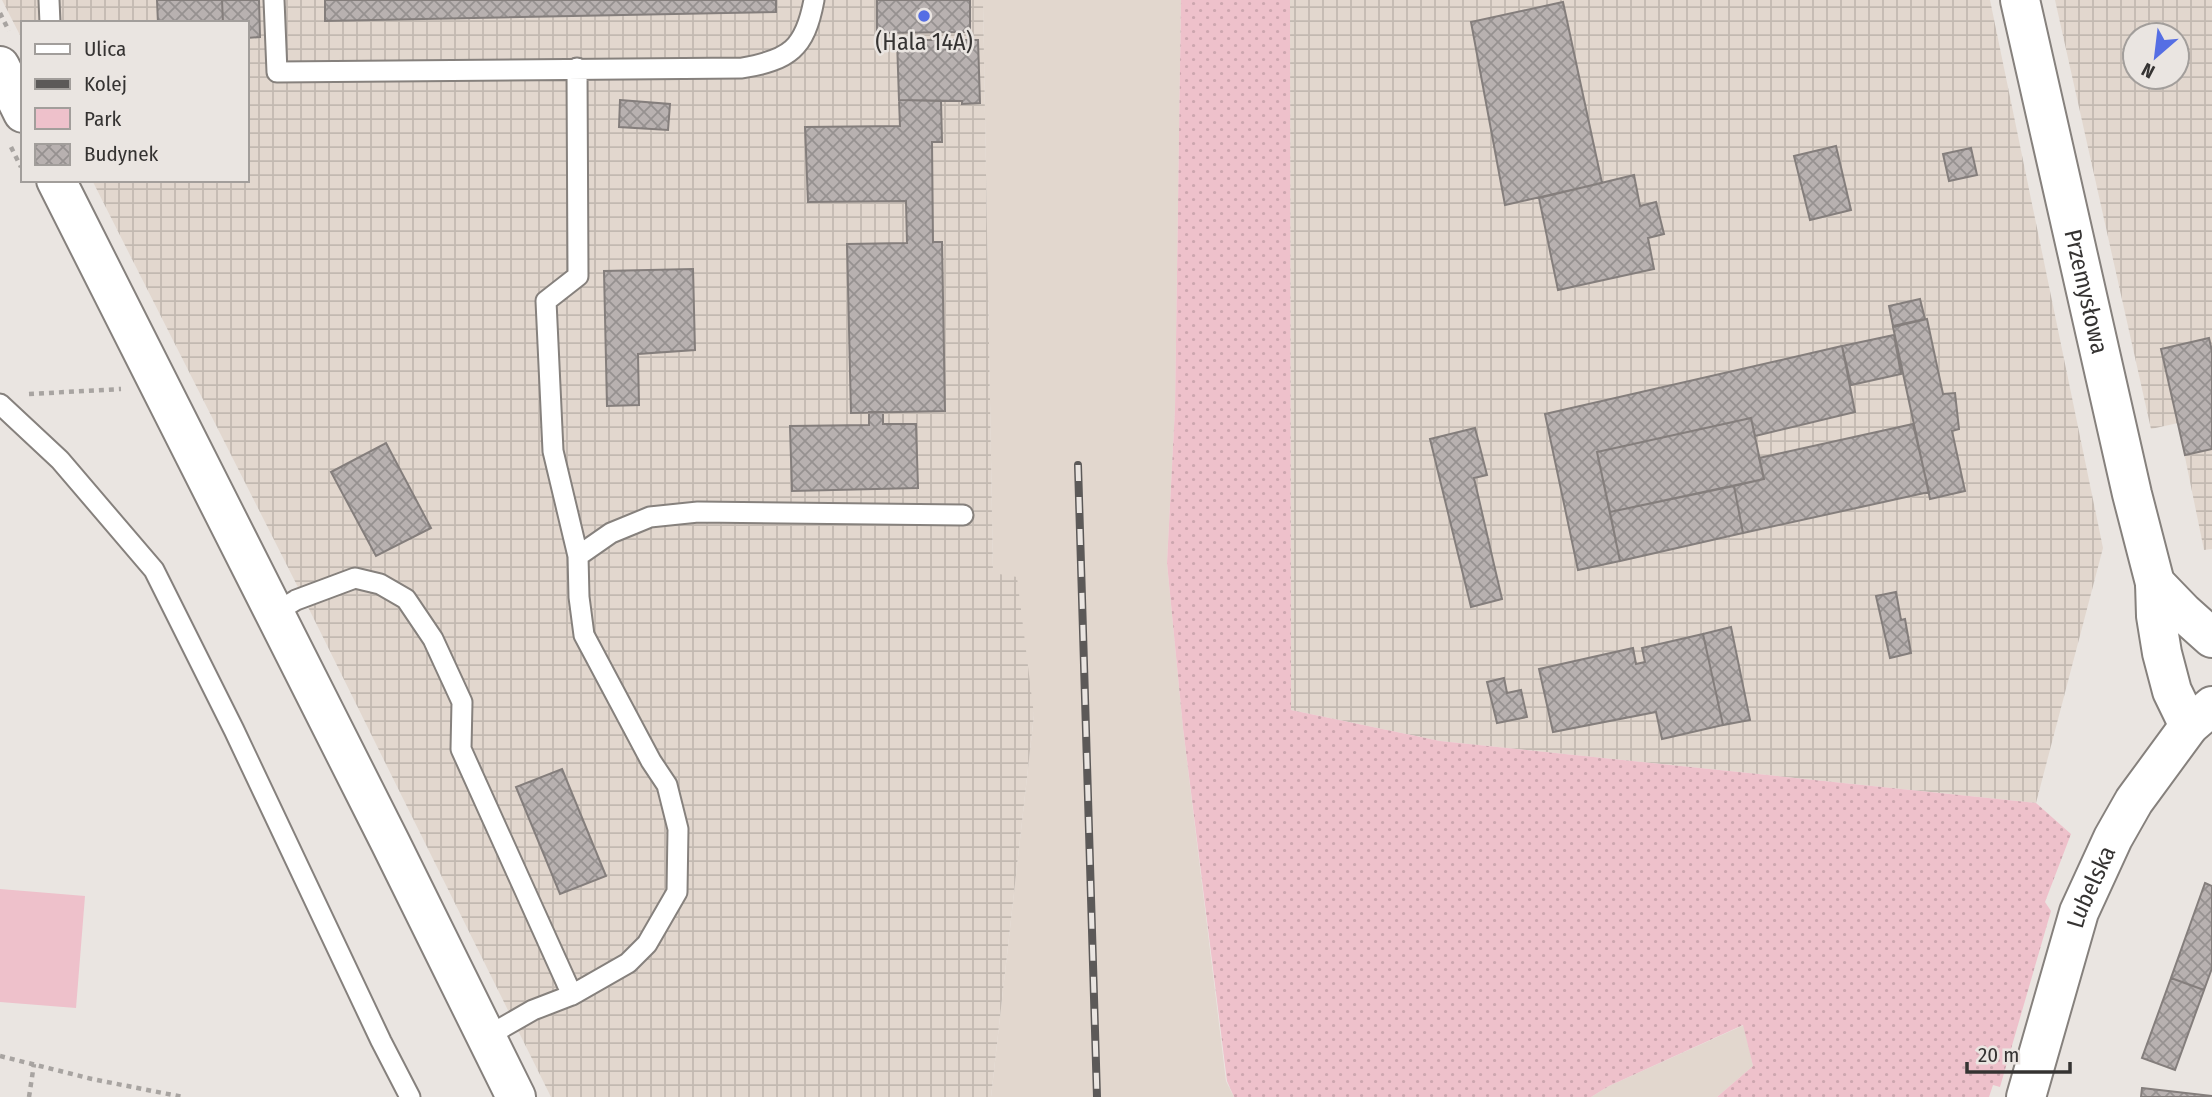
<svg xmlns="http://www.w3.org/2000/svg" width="2212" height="1097" viewBox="0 0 2212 1097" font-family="'Fira Sans Condensed',sans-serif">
	<defs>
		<pattern id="industrial-grid" width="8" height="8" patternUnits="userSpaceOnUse" patternTransform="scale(1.75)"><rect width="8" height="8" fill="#e2d7ce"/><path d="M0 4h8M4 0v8" fill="none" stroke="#c2b9b1"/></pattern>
		<pattern id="grass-dots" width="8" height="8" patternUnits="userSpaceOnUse" patternTransform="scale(1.75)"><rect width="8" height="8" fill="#eec1cb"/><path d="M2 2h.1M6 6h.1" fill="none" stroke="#cda6af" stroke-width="1.8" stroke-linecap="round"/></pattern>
		<pattern id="building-cross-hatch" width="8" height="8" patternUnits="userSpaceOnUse" patternTransform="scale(1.75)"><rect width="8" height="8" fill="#b8b1b0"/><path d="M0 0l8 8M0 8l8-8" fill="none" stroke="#969190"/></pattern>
	</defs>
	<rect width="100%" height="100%" fill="#eae5e1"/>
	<path fill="#e2d7ce" d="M983,0H1181L1175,408L1167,563L1183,728L1226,1081L1234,1097H991L1034,715L993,573Z
		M1744,1025L1753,1066L1717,1097H1591L1609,1086Z"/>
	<path fill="url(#industrial-grid)" fill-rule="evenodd" d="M2,0H983L993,573L1017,577L1034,715L991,1097H551L310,611L92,180H247V23H23V41Z
		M1290,0H1990L2103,548L2036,803L1440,741L1291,710Z
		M2055,0H2212V549L2204,550L2178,423L2151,429ZM2135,35H2177V77H2135Z"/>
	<path fill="url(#grass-dots)" d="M1181,0H1290L1291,710L1440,741L2036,803L2071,834L2045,902L2051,911L2000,1087L1993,1085L1989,1097H1717L1753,1066L1743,1025L1609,1086L1591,1097H1234L1227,1081L1183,728L1167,563L1175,408Z"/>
	<path fill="#eec1cb" d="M0,889L85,896L76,1008L0,1002Z"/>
	<path fill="url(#building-cross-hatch)" stroke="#847e7c" stroke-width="2" d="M157,0H222L223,23H158Z
		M222,0H259L260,37L247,38V23H223Z
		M325,0H776V12L325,21Z
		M877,0H970V32L877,33Z
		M1563,2L1602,183L1505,205L1471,22Z
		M897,40H978L980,103L962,104V101L899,100Z
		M620,100L670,104L668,130L619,127Z
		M899,100L941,101L942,142H932L933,242H942L945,411L851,413L847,244L907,243L906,201L808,202L805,127L900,126Z
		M1836,146L1851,210L1810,220L1794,156Z
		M1971,148L1977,175L1949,181L1943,154Z
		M1634,175L1640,206L1656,202L1664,234L1648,238L1654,269L1558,290L1539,198Z
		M693,269L695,350L638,354L639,405L607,406L604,271Z
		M1920,299L1925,319L1893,326L1889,306Z
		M1927,319L1943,394L1955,393L1959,429L1952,431L1965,491L1930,499L1893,327Z
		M1894,335L1901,374L1851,385L1842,346Z
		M2209,338L2212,351V449L2185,455L2161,349Z
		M1842,346L1855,412L1755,436L1751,418L1597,452L1620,561L1578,570L1545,414Z
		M869,412H883V424H916L918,488L792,491L790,426L869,425Z
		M1751,418L1764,479L1610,512L1597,452Z
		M1913,424L1929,492L1743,533L1734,486L1764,479L1759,458Z
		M1475,428L1487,475L1474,478L1502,599L1471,607L1430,439Z
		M386,443L431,528L376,556L331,472Z
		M1734,486L1743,533L1620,561L1610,512Z
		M1896,592L1901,620L1905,619L1911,653L1890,658L1876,596Z
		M1731,627L1750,720L1723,725L1703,634Z
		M1703,634L1723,725L1662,739L1656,712L1553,732L1539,669L1633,648L1636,664L1645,662L1642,648Z
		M1504,678L1507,693L1521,690L1527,717L1497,723L1487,682Z
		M562,769L606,876L560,894L516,787Z
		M2205,883L2212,886V968L2204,990L2171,978Z
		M2171,978L2204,990L2175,1070L2142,1058Z
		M2142,1088L2212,1096V1097H2141Z"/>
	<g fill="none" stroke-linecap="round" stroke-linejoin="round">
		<g stroke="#86817d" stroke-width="23">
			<path id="service" d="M49,0L50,23
				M274,0L277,72L742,68C789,60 805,49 814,0
				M0,404L60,460L154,570L234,730L381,1041L410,1097
				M578,556L611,533L650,517L698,512L963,515
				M275,613L296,600L355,578L380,584L406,599L433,639L462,702L461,749L572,995
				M486,1037L533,1010L572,995L628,963L647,944L677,892L678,829L667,785L651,761L584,635L579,597L578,556L553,451L546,301L578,276L577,68"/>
		</g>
		<g stroke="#86817d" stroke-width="42">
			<g id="minor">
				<path id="s1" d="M2020,0L2132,494L2155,583L2156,616L2162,653L2172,691L2189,726"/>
				<path d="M2155,583L2184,613L2212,638"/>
			</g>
		</g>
		<g stroke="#86817d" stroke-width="42">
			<g id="tertiary">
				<path d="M0,66L23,113"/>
				<path d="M56,180L390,842L516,1097"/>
				<path id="s2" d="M2026,1097L2079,912L2113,838L2134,801L2189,726L2212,706"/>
			</g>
		</g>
		<path stroke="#a8a4a1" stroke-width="4.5" stroke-dasharray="5 5" stroke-linecap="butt" d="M0,13L9,31
			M11,147L21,167
			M29,394L121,389
			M0,1056L92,1079L183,1097
			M29,1097L34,1064"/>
		<use href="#service" stroke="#fff" stroke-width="19"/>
		<use href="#minor" stroke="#fff" stroke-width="38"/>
		<use href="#tertiary" stroke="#fff" stroke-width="38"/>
		<g stroke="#5c5958" stroke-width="8">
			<path id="rail" d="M1078,465L1097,1097"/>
		</g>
		<use href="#rail" stroke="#eae5e1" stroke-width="5" stroke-dasharray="16" stroke-linecap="butt"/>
	</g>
	<circle fill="#556ee4" stroke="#eae5e1" stroke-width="2.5" cx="924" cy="16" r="7"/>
	<g text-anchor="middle" stroke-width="5" stroke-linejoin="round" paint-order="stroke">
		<g font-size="24" fill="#353332" stroke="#eae5e1">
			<text x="924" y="50">(Hala 14A)</text>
		</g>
		<g font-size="24" fill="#353332" stroke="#eae5e1">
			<text dy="8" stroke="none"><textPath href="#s1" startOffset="299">Przemysłowa</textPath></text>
			<text dy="8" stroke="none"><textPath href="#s2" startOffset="220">Lubelska</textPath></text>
		</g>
	</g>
	<rect x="21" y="21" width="228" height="161" fill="#eae5e1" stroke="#a29e9b" stroke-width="2"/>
	<rect x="35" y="44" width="35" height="10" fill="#ffffff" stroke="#a29e9b" stroke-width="2"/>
	<text x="84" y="56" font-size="21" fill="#353332">Ulica</text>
	<rect x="35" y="79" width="35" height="10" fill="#5c5958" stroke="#a29e9b" stroke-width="2"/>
	<text x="84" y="91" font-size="21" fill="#353332">Kolej</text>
	<rect x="35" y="108" width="35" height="21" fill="#eec1cb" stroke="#a29e9b" stroke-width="2"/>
	<text x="84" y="126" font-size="21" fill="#353332">Park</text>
	<rect x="35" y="144" width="35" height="21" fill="url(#building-cross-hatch)" stroke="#a29e9b" stroke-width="2"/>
	<text x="84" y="161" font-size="21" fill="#353332">Budynek</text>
	<g transform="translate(2156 56) rotate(208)"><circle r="33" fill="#eae5e1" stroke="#a29e9b" stroke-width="2"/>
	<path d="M0-5L12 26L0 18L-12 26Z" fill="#556ee4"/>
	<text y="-10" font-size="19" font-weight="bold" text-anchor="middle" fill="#353332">N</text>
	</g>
	<path d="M1967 1062v10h103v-10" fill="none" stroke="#353332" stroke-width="3.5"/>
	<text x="1978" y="1062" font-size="21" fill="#353332" stroke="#eae5e1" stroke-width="5" paint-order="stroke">20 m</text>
</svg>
